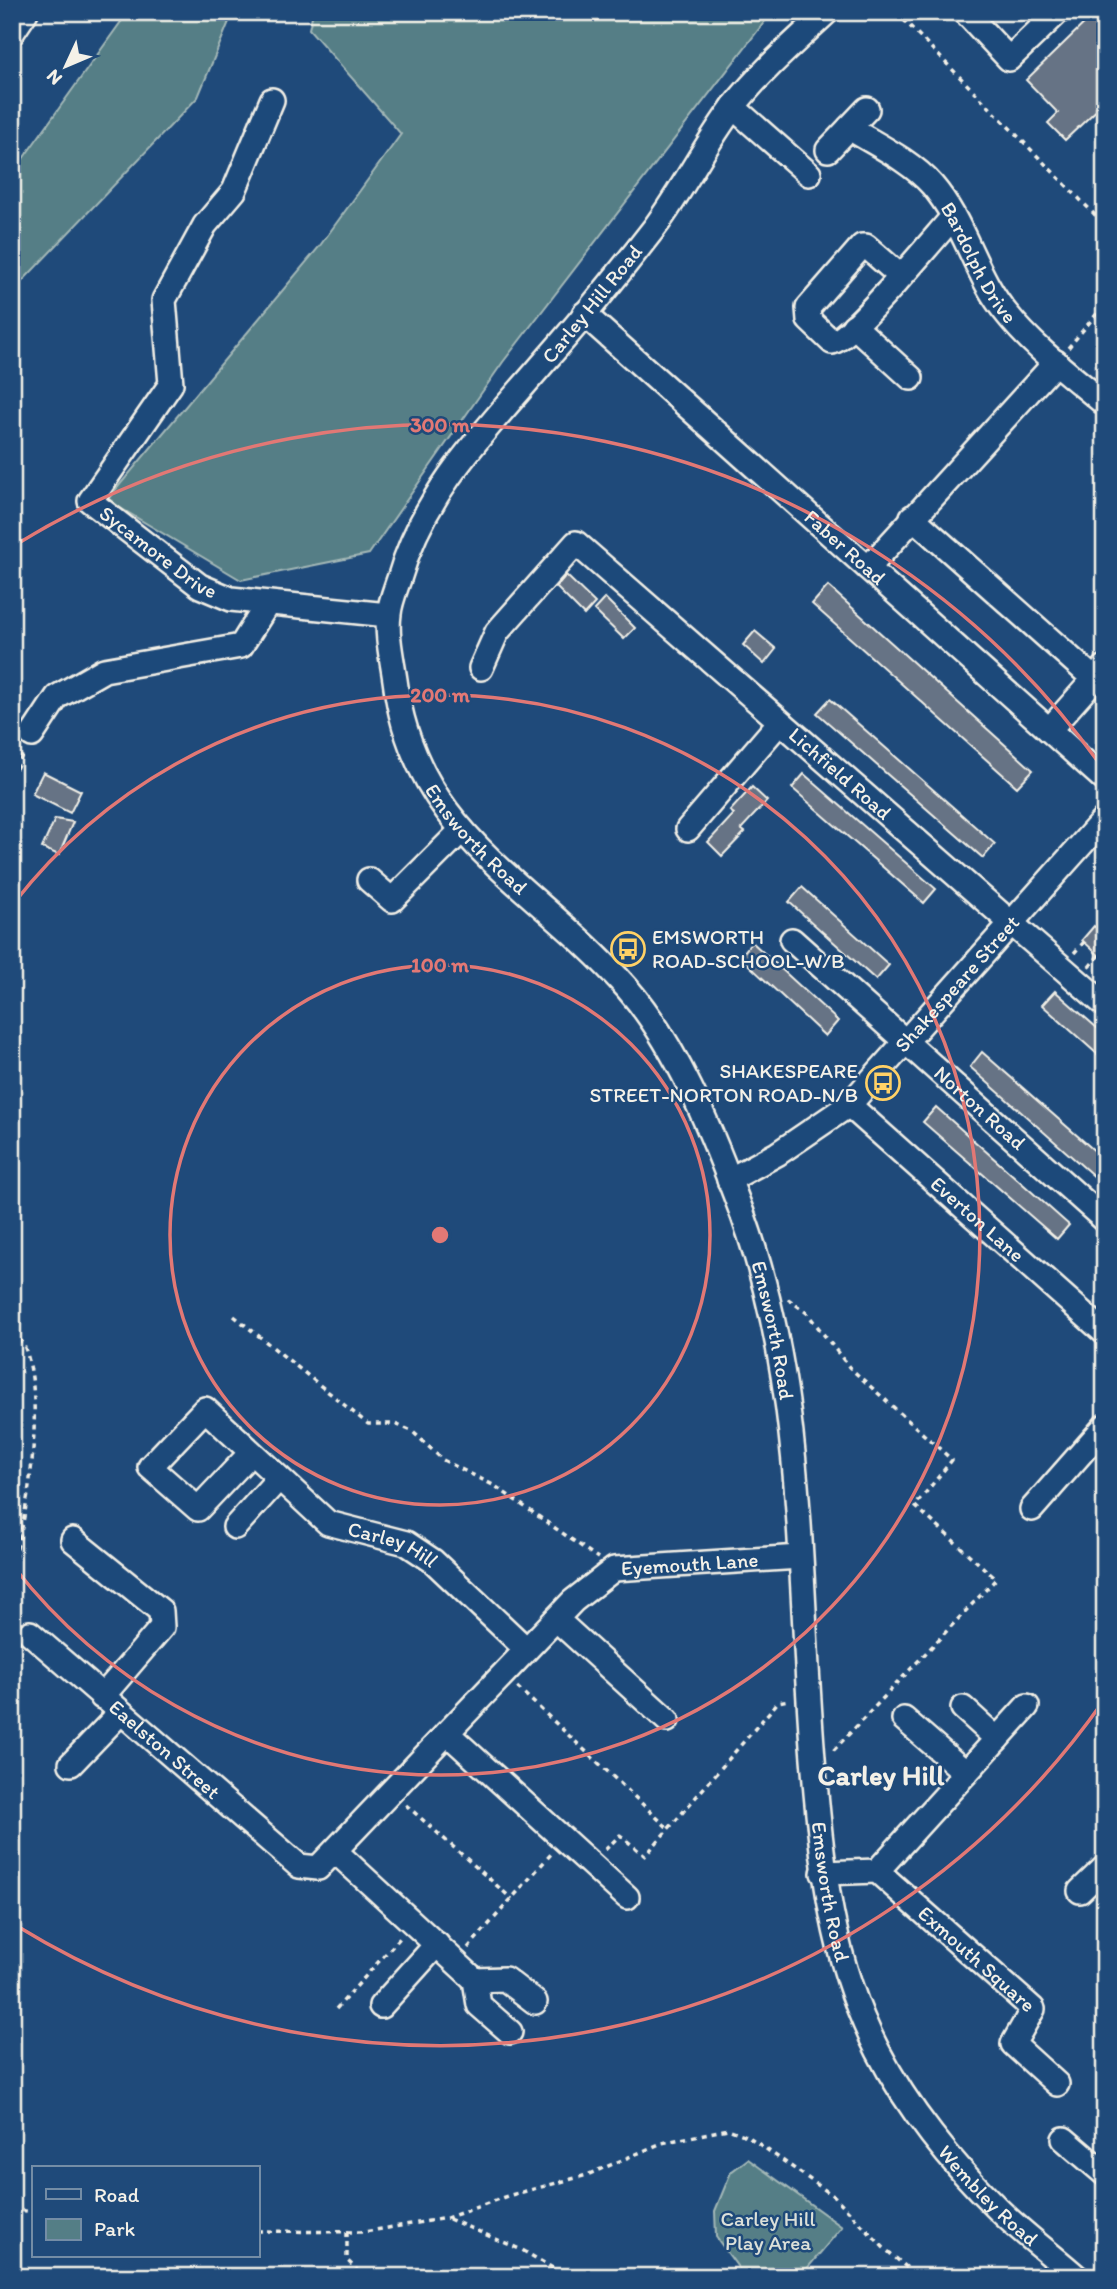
<svg xmlns="http://www.w3.org/2000/svg" width="1117" height="2289" viewBox="0 0 1117 2289" font-family="Itim,sans-serif">
	<rect width="100%" height="100%" fill="#1f4a7a"/>
	<filter id="ink" filterUnits="userSpaceOnUse"><feTurbulence type="fractalNoise" baseFrequency=".0143" numOctaves="2"/><feDisplacementMap in="SourceGraphic" scale="14" xChannelSelector="R" yChannelSelector="G"/><feConvolveMatrix kernelMatrix="1 2 1 2 8 2 1 2 1" color-interpolation-filters="sRGB"/></filter>
	<g filter="url(#ink)">
		<path fill="#547e86" stroke="#a4b8b7" stroke-width="2" d="M128,12H233L198,97L12,292V174Z
			M313,12H772L503,362L369,554L241,580L107,500L319,247L401,134L309,29Z
			M748,2159L842,2227L800,2277H750L740,2270L716,2237L715,2211L731,2172Z"/>
		<path fill="#667385" stroke="#f4f1e8" stroke-width="2" d="M1096,12H1105V102L1065,140L1048,123L1058,113L1026,80Z
			M566,575L595,603L584,615L556,587Z
			M828,586L1033,770L1017,787L812,604Z
			M605,598L635,628L624,639L594,610Z
			M755,631L776,649L764,664L743,645Z
			M830,699L995,844L983,858L817,713Z
			M43,772L81,791L70,813L32,794Z
			M804,774L936,889L924,903L792,788Z
			M752,787L767,801L741,829L745,832L722,856L708,842L734,814L730,811Z
			M55,819L73,822L59,855L42,848Z
			M802,887L889,965L876,980L789,902Z
			M1094,926L1105,935V961L1082,940Z
			M752,942L838,1021L825,1036L740,957Z
			M1055,991L1105,1035V1061L1042,1005Z
			M982,1052L1105,1160V1186L970,1067Z
			M936,1107L1069,1225L1057,1239L923,1122Z"/>
		<g fill="none" stroke-linecap="round" stroke-linejoin="round">
			<g stroke="#f4f1e8" stroke-width="28">
				<g id="minor">
					<path id="s1" d="M827,12C795,42 761,71 734,106C705,144 684,188 655,227C620,272 584,317 546,360C489,427 425,489 400,576C396,588 390,602 389,614C386,635 392,659 395,680C414,835 534,882 627,988C676,1044 710,1128 736,1197C808,1380 797,1578 814,1770C822,1867 832,1963 878,2051C907,2108 952,2164 997,2208C1022,2233 1051,2254 1077,2277"/>
					<path d="M965,12L1009,59L1058,12"/>
					<path d="M12,33L26,12"/>
					<path id="s2" d="M272,100L234,191L205,225L164,300L171,384L90,501L200,586L231,599L388,615"/>
					<path d="M733,107L809,174"/>
					<path id="s3" d="M849,128C877,145 911,161 932,185C965,223 975,276 1007,314C1034,348 1072,376 1105,404"/>
					<path d="M828,150L867,109"/>
					<path d="M900,276L866,246H862L808,308L809,320L832,342C849,341 935,237 952,218"/>
					<path id="s4" d="M584,314L1105,780"/>
					<path d="M854,326L911,378"/>
					<path d="M912,517L1094,679"/>
					<path d="M868,568L1056,362"/>
					<path id="s5" d="M481,668L497,632L576,543L1105,1005"/>
					<path d="M1049,730L1105,667"/>
					<path d="M32,735L57,697L104,670L241,646L268,603"/>
					<path d="M688,829L779,723"/>
					<path d="M369,880L392,900L462,830"/>
					<path id="s6" d="M792,940L1105,1220"/>
					<path id="s7" d="M849,1105L1105,1333"/>
					<path id="s8" d="M729,1180L777,1154L849,1105L1105,818"/>
					<path id="s9" d="M251,1453L198,1509L150,1467L205,1409L328,1523L406,1543L433,1561L526,1649"/>
					<path d="M1032,1509L1105,1426"/>
					<path d="M235,1527L279,1478"/>
					<path d="M73,1540L161,1611L162,1627L102,1697"/>
					<path d="M556,1619L667,1720"/>
					<path id="s10" d="M30,1633L299,1866L318,1868L573,1601L614,1569L800,1557"/>
					<path d="M963,1708L997,1739"/>
					<path d="M904,1719L966,1773"/>
					<path d="M447,1733L627,1897"/>
					<path d="M71,1764L121,1712"/>
					<path d="M335,1851L475,1980L505,1979L535,2002"/>
					<path d="M877,1871L1027,1706"/>
					<path id="s11" d="M823,1873L877,1871L1033,2009L1013,2044L1057,2084"/>
					<path d="M1080,1891L1105,1867"/>
					<path d="M475,1980L479,2005L510,2032"/>
					<path d="M381,2006L437,1944"/>
					<path d="M1064,2139L1105,2174"/>
				</g>
			</g>
			<path stroke="#f4f1e8" stroke-width="3.5" stroke-dasharray="5 5" stroke-linecap="butt" d="M896,12L1105,225
				M1068,348L1105,304
				M12,778L24,751
				M1074,953L1084,942
				M1089,967L1099,955
				M788,1299L807,1313L849,1367L952,1460L915,1506L996,1579L832,1752
				M234,1316L368,1424H395L412,1431L443,1460L495,1486L598,1558
				M12,1331C16,1336 23,1342 25,1348C45,1401 29,1513 12,1566
				M517,1687L669,1829
				M406,1805L512,1899
				M605,1850L620,1835L645,1856L778,1702L789,1700
				M468,1948L551,1854
				M336,2009L400,1938
				M12,2209L33,2212
				M449,2219L522,2250L568,2277
				M257,2231L364,2232L447,2218L507,2196L587,2175L662,2143L728,2129L749,2137L835,2197L884,2248L918,2277
				M347,2232V2260L364,2277"/>
			<use href="#minor" stroke="#1f4a7a" stroke-width="23"/>
		</g>
	</g>
	<g fill="none" stroke="#e27875" stroke-width="3.5">
		<circle cx="440" cy="1235" r="270"/>
		<path d="M14 903A540 540 0 1 1 14 1567"/>
		<path d="M1104 1700A810 810 0 0 1 17 1926M17 544A810 810 0 0 1 1104 770"/>
	</g>
	<defs>
		<g id="bus-ring" transform="scale(1.75)"><circle r="9.5" fill="#1f4a7a" stroke="#ffd166" stroke-width="1.5"/><path d="M-5-6H5V4H4V6H2V4H-2V6H-4V4H-5ZM-3.5-4V0h7V-4ZM-3.5 1.2v1.5H-2V1.2ZM2 1.2v1.5H3.5V1.2Z" fill="#ffd166"/></g>
	</defs>
	<g fill-rule="evenodd">
		<use href="#bus-ring" x="628" y="949"/>
		<use href="#bus-ring" x="883" y="1083"/>
	</g>
	<g text-anchor="middle" stroke-width="5" stroke-linejoin="round" paint-order="stroke">
		<g font-size="21" fill="#f4f1e8" stroke="#1f4a7a">
			<text dy="7" stroke="none"><textPath href="#s3" startOffset="192">Bardolph Drive</textPath></text>
			<text transform="translate(592 304) rotate(-51)" y="7">Carley Hill Road</text>
			<text dy="7" stroke="none"><textPath href="#s4" startOffset="350">Faber Road</textPath></text>
			<text dy="7" stroke="none"><textPath href="#s2" startOffset="541">Sycamore Drive</textPath></text>
			<text dy="7" stroke="none"><textPath href="#s5" startOffset="509">Lichfield Road</textPath></text>
			<text dy="7" stroke="none"><textPath href="#s1" startOffset="1001">Emsworth Road</textPath></text>
			<text dy="7" stroke="none"><textPath href="#s8" startOffset="304">Shakespeare Street</textPath></text>
			<text dy="7" stroke="none"><textPath href="#s6" startOffset="252">Norton Road</textPath></text>
			<text dy="7" stroke="none"><textPath href="#s7" startOffset="172">Everton Lane</textPath></text>
			<text dy="7" stroke="none"><textPath href="#s1" startOffset="1589">Emsworth Road</textPath></text>
			<text dy="7" stroke="none"><textPath href="#s9" startOffset="457">Carley Hill</textPath></text>
			<text dy="7" stroke="none"><textPath href="#s10" startOffset="872">Eyemouth Lane</textPath></text>
			<text dy="7" stroke="none"><textPath href="#s10" startOffset="178">Eaelston Street</textPath></text>
			<text dy="7" stroke="none"><textPath href="#s1" startOffset="2154">Emsworth Road</textPath></text>
			<text dy="7" stroke="none"><textPath href="#s11" startOffset="187">Exmouth Square</textPath></text>
			<text dy="7" stroke="none"><textPath href="#s1" startOffset="2504">Wembley Road</textPath></text>
		</g>
		<g font-size="21" fill="#f4f1e8" stroke="#1f4a7a" text-anchor="start">
			<text x="652" y="944">EMSWORTH<tspan x="652" dy="24">ROAD-SCHOOL-W/B</tspan></text>
			<text x="858" y="1078" text-anchor="end">SHAKESPEARE<tspan x="858" dy="24">STREET-NORTON ROAD-N/B</tspan></text>
		</g>
		<g font-size="21" fill="#dce0d9" stroke="#1f4a7a">
			<text x="768" y="2226">Carley Hill<tspan x="768" dy="24">Play Area</tspan></text>
		</g>
		<g font-size="28" font-weight="bold" fill="#f4f1e8" stroke="#1f4a7a">
			<text x="881" y="1785">Carley Hill</text>
		</g>
	</g>
	<circle cx="440" cy="1235" r="10" fill="#e27875" stroke="#1f4a7a" stroke-width="3.5"/>
	<g font-size="21" text-anchor="middle" font-weight="bold" fill="#e27875" stroke="#1f4a7a" stroke-width="5" stroke-linejoin="round" paint-order="stroke">
		<text x="440" y="432">300 m</text>
		<text x="440" y="702">200 m</text>
		<text x="440" y="972">100 m</text>
	</g>
	<rect width="1117" height="2289" fill="none" stroke="#1f4a7a" stroke-width="42"/>
	<rect x="21" y="21" width="1075" height="2247" fill="none" stroke="#f4f1e8" stroke-width="2.5" filter="url(#ink)"/>
	<rect x="32" y="2166" width="228" height="91" fill="#1f4a7a" stroke="#748da6" stroke-width="2"/>
	<rect x="46" y="2189" width="35" height="10" fill="#1f4a7a" stroke="#748da6" stroke-width="2"/>
	<text x="94" y="2202" font-size="21" fill="#f4f1e8">Road</text>
	<rect x="46" y="2219" width="35" height="21" fill="#547e86" stroke="#748da6" stroke-width="2"/>
	<text x="94" y="2236" font-size="21" fill="#f4f1e8">Park</text>
	<g transform="translate(66 66) rotate(226)" stroke="#1f4a7a" stroke-width="5" paint-order="stroke">
	<path d="M0-5L12 26L0 18L-12 26Z" fill="#f4f1e8"/>
	<text y="-10" font-size="19" font-weight="bold" text-anchor="middle" fill="#f4f1e8">N</text>
	</g>
</svg>
